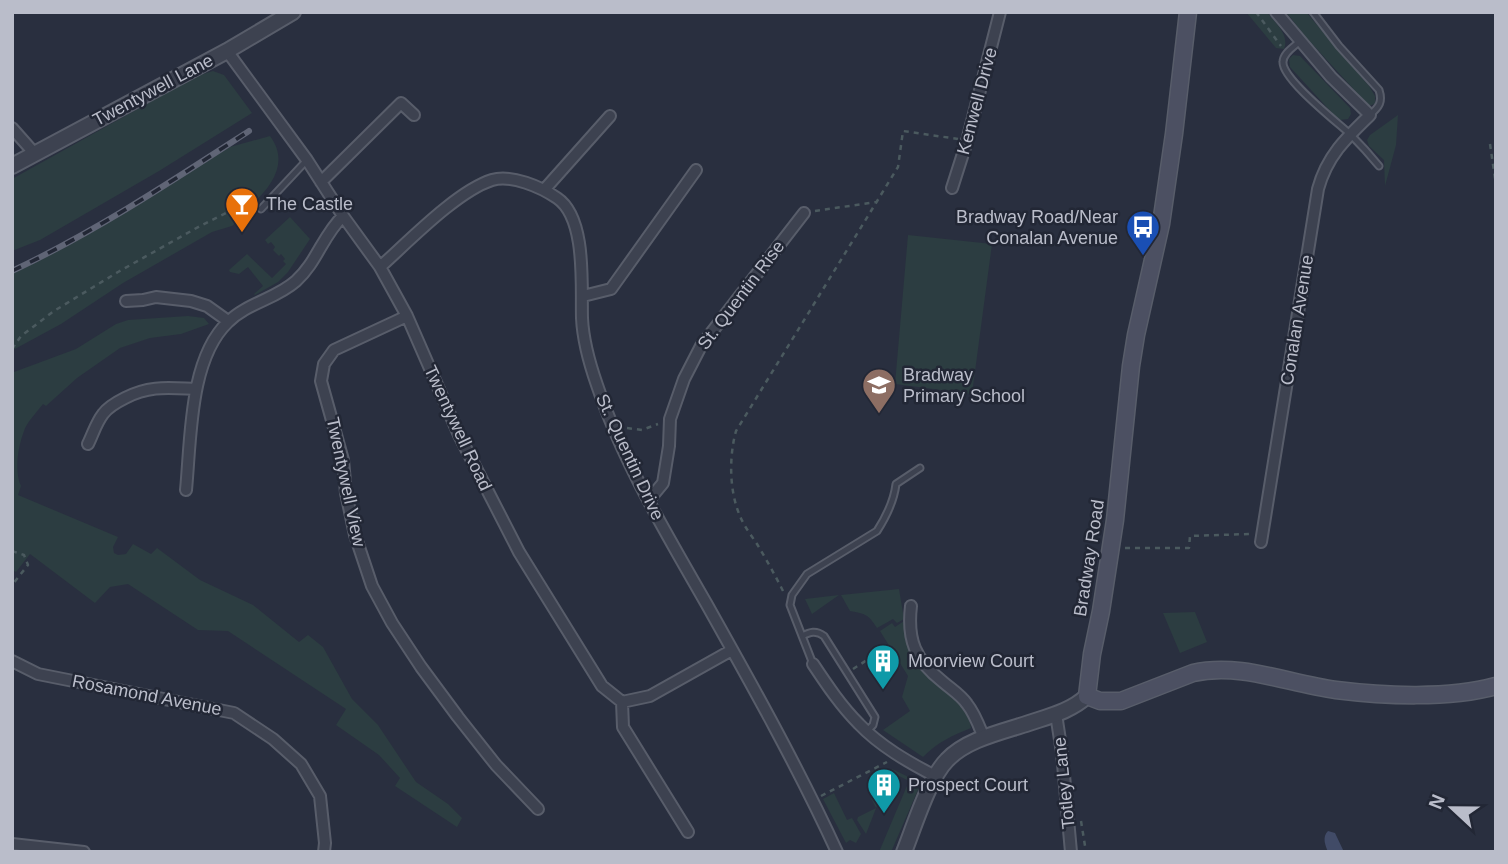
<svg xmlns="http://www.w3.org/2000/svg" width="1508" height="864" viewBox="0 0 1508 864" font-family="Arial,sans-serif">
	<rect width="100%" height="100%" fill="#292f3f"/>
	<path fill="#2c3d41" d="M1246,12H1267C1275,23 1290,35 1284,49L1276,48Z
		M1286,12H1306L1369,86L1375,96V103L1372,105H1368L1304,35Z
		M1293,55L1300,56L1350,108L1351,114L1348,119L1340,120L1334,115L1290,67L1289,59Z
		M213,71L224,75L252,113L159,171L40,240L12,251V179L197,76Z
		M1398,115L1396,145L1385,186L1384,160L1369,146L1367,140L1370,135Z
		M270,136C291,164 269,190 247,209V214L232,226L212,232L123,283L61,324L13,350L14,372L76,349L116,324L128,320L188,316L204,318L209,324L181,334L150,338L120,348L77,378L46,406L43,404C37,412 27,422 24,431C18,447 14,471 21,486L18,495L118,537L113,547L114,553L118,555L126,554L133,544L151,554L157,548L200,580L253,605L299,642L308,635L323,647L352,699L378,725L416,782L448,804L462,818L457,827L395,786L400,778L379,755L336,725L346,709L228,631L198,630L128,584L110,587L95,603L30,554L16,572L12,570V270L85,234L230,147Z
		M290,217L310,239L288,272L278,282L255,295L254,294L263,286L248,267L239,274L230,272L229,270L247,254L272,278L286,264L283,261L285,259L281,254L279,256L273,250L275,247L271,242L268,244L265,240Z
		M908,235L992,244L972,394L895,384Z
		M899,589L904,619L897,623L893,619L877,628C868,614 866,614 850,611L841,595Z
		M839,595L812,614L805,599Z
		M1195,612L1207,642L1180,653L1163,613Z
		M904,621L912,661C930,676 969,704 971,728C951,736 938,742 923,757L883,730L910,711L902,697L908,676L880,631L892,623L895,627Z
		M892,769L921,783L891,852H879L909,781L891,772Z
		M885,784L879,797L880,798L866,834L857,820L858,817L876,808L871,798Z
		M834,793L847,820L852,818L861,834L856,843L850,840L846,843L823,799Z"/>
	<path fill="#414b67" d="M1328,831L1335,833L1344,852H1328C1325,845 1322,837 1328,831Z"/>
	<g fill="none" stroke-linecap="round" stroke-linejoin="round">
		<g stroke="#585d6a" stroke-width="9">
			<path id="service" d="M1313,12L1339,46L1379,90C1383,102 1379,107 1370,115
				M1300,41C1294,47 1283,53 1283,62C1282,79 1337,122 1350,134C1360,144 1370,155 1379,166
				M261,209L307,160
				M802,636C810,632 816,630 824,636L875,717L873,725L867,731
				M813,664L790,605L792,595L807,574L877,531C886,517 894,501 896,484L920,468"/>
		</g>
		<g stroke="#585d6a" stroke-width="14">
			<path id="minor" d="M227,51L307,160L343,216L380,267L407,316L459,435L519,552L602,686L622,702L650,696L732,650
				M12,128L35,154
				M321,182L401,103L414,115
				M952,188L967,141L1000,12
				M544,190L610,116
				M380,267C408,242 457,191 492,180C511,174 541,187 557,198C587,218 581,287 582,318C583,340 590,365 597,385C623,462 666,533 706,603C752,685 798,767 837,852
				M583,296L611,289L696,170
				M126,301L143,300L156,297L191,301L207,306L228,321
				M407,316L334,350L324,364L321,381L343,460L346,493L355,535L372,586L392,623L421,667L458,717L496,765L538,809
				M88,444C93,434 96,423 103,414C108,407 117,402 125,398C150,385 169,388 196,389
				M186,490C191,439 189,359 228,322C247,303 276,299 296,281C317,262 323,235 343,216
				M649,500L663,483L669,446L670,419L684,379L701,346L804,213
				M1261,542L1318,189C1327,156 1346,138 1370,115L1331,77L1276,12
				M911,606C907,640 915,660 943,682C951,689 961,695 967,704C975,714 979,726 984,738
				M12,661L38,674L234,713L273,739L301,764L320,796L325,843L324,852
				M813,664C827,685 841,706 859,724C880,746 908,762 935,776
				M622,702L623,727L688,832
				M1056,714L1062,753L1071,852
				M12,844L84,852"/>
		</g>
		<g stroke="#585d6a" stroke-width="18">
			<path id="tertiary" d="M12,166L227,51L293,12
				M904,852C914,827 929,778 947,760C967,739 1002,732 1029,723C1050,716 1071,711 1087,696"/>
		</g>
		<g stroke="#585d6a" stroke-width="19">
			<path id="secondary" d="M1188,12L1174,134L1161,224L1136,335L1131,366L1115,520L1101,611L1092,654L1087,696L1100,701H1121L1193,673C1241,662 1289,684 1336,690C1384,696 1449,699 1496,686"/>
		</g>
		<path stroke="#4b5a5f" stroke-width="2.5" stroke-dasharray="5 5" stroke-linecap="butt" d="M1256,12L1281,46
			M1490,144L1496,185
			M815,211L876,202
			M12,349L21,336L54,311L118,272L200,226L228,212L254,210
			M627,428L642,430L658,424
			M1125,548H1189L1190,536L1250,534
			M12,551L24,555L28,565L12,585
			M783,591C775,575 766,559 757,544C751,535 744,526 740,516C729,491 729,456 736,431L898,167L903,131L958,139
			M853,669L889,646
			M821,796L887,762
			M1081,821L1086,852"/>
		<use href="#service" stroke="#3d4250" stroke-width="5"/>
		<use href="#minor" stroke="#3d4250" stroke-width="10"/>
		<use href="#tertiary" stroke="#3d4250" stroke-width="14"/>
		<use href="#secondary" stroke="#4c5062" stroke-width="16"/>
		<g stroke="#606576" stroke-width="6">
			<path id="rail" d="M12,271C95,232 172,181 249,131"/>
		</g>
		<use href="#rail" stroke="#222735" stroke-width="3.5" stroke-dasharray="10" stroke-linecap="butt"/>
	</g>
	<defs>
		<g id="bar-pin" transform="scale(1.75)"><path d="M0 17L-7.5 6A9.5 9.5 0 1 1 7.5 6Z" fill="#e8710a" stroke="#222735"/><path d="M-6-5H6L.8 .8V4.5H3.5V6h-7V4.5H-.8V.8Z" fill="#fff"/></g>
		<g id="bus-pin" transform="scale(1.75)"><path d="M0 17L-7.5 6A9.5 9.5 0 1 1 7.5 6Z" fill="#1a4fb4" stroke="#222735"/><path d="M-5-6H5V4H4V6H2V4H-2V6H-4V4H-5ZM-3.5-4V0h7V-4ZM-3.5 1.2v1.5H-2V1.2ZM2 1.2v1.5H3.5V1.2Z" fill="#fff"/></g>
		<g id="school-pin" transform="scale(1.75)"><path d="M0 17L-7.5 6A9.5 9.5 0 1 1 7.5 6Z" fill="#8d6e63" stroke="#222735"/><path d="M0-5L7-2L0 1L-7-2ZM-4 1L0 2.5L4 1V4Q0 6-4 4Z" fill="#fff"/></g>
		<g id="building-pin" transform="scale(1.75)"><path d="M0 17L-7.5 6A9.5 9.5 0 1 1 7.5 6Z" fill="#0f9aa8" stroke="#222735"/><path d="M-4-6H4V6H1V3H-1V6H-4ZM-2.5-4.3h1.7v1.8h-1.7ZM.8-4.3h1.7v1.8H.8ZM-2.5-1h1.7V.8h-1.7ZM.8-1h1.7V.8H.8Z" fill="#fff"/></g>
	</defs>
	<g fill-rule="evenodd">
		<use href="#bar-pin" x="242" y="204"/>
		<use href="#bus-pin" x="1143" y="227"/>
		<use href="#school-pin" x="879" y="385"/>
		<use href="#building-pin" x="883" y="661"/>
		<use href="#building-pin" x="884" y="785"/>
	</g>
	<g text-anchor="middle" stroke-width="5" stroke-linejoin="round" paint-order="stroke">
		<g font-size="18" fill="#babdca" stroke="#222735">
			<text transform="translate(153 90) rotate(-28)" y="6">Twentywell Lane</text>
			<text transform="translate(977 101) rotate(-75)" y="6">Kenwell Drive</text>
			<text transform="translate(741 295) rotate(-53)" y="6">St. Quentin Rise</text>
			<text transform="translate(1297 320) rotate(-81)" y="6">Conalan Avenue</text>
			<text transform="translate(458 428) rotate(65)" y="6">Twentywell Road</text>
			<text transform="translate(630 457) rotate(65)" y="6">St. Quentin Drive</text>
			<text transform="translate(346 482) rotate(78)" y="6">Twentywell View</text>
			<text transform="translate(1089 558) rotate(-81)" y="6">Bradway Road</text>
			<text transform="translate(147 695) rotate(11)" y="6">Rosamond Avenue</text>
			<text transform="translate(1064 783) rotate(-96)" y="6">Totley Lane</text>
		</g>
		<g font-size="18" fill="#babdca" stroke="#222735" text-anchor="start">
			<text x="266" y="210">The Castle</text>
			<text x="1118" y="223" text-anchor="end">Bradway Road/Near<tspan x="1118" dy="21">Conalan Avenue</tspan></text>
			<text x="903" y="381">Bradway<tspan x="903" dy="21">Primary School</tspan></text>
			<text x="908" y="667">Moorview Court</text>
			<text x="908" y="791">Prospect Court</text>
		</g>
	</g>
	<rect width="1508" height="864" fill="none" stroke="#babdca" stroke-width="28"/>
	<g transform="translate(1452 808) rotate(292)" stroke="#222735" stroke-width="5" paint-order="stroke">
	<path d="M0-5L12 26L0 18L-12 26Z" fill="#babdca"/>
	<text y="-10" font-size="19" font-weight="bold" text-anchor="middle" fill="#babdca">N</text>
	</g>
</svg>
